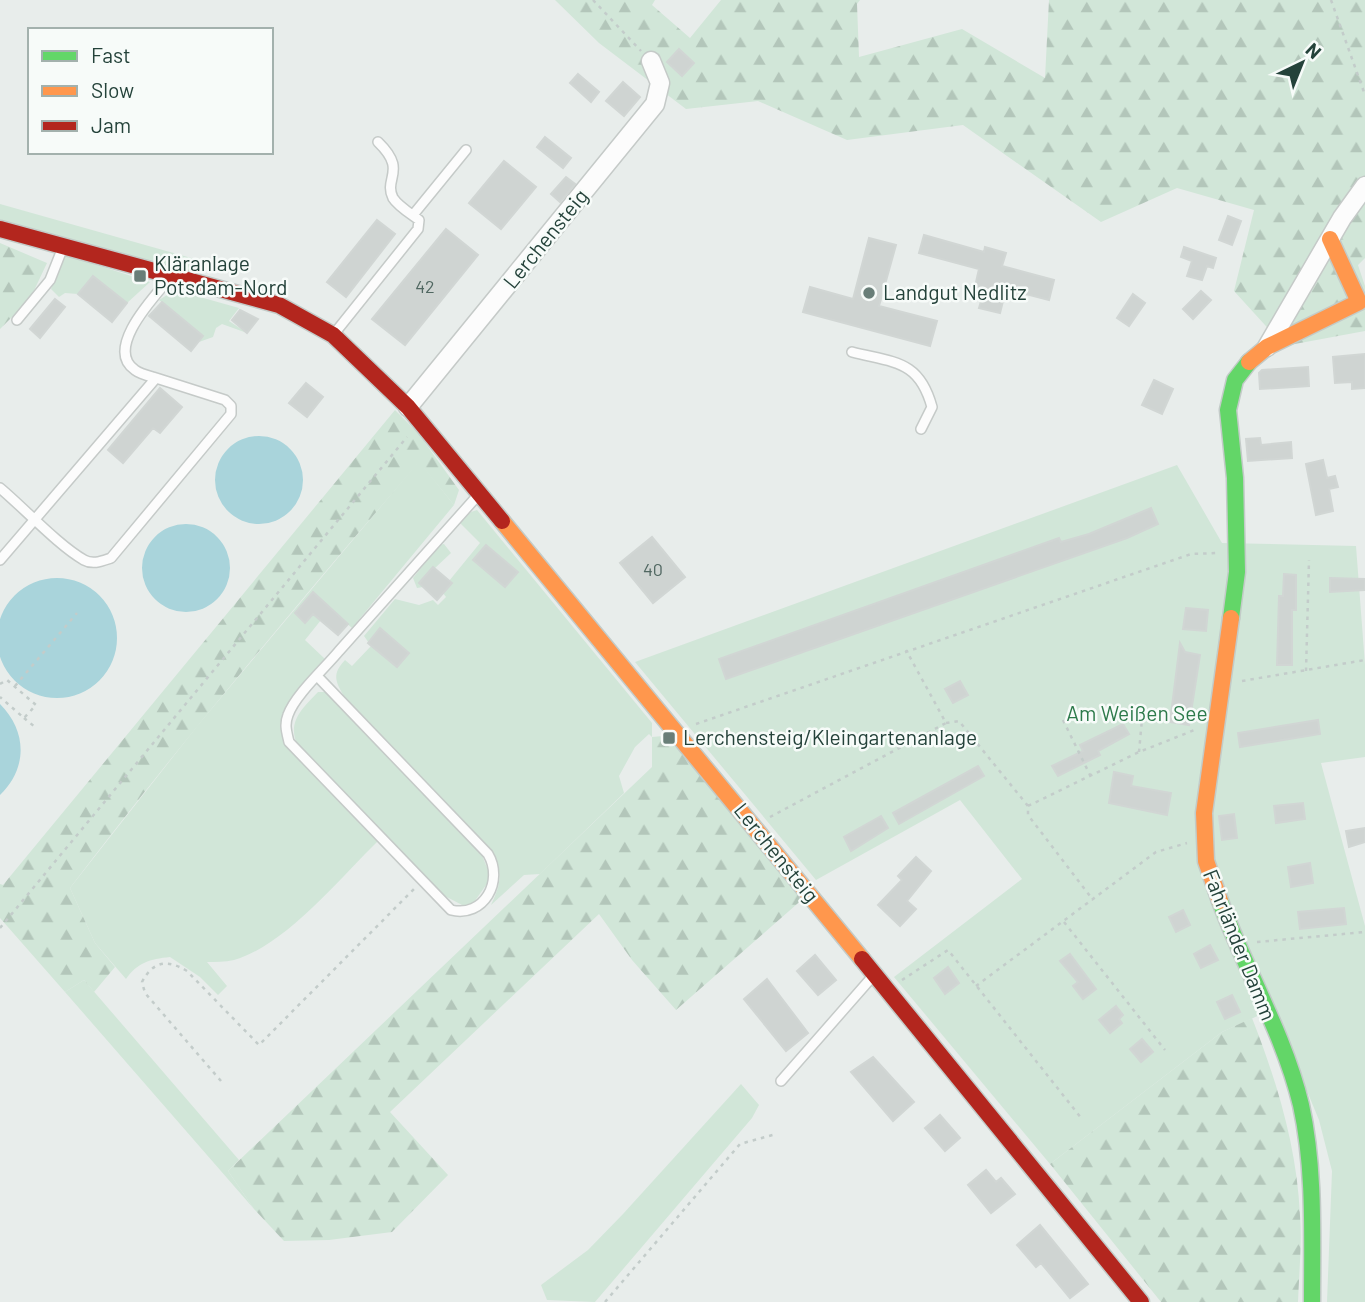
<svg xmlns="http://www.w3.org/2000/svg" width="1365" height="1302" viewBox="0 0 1365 1302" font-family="Barlow,sans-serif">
	<defs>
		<pattern id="forest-firs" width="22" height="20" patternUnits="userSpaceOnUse" patternTransform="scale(1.75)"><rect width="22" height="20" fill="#d1e6d8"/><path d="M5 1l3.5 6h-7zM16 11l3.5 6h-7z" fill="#b3c6ba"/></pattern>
	</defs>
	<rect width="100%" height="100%" fill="#e8edeb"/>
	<path fill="#d1e6d8" d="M0,204L216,265L197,275L0,222Z
		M66,255L150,282L127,303L93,276L78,294L65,293L59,297L51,289Z
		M175,290L239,308L229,321L247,333L222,324L216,328L213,337L199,342L203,336L159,300Z
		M419,461L454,505L352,628L327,606L321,620L305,640L325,659C303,686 267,714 290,750L378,841C339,879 286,945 234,960C225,962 215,962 207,962L227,986L218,995L200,977L170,957C150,959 137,963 126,979L95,943L70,888L198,725Z
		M1177,465L1222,543L1356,546L1365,665V757L1321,763L1365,926V1302H1327L1332,1171L1319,1120L1273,1009L1222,1032L1050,1164L894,977L1022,879L960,800L816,880L635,662Z
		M477,510L652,723V737L649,734L635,747L619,776L624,793L540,874L524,875L491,905C503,880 503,868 487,846L344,696C335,681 332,674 345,660L352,666L371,646L364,636L395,599L419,605L433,600L438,605L446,597L443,593L449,581L480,543L460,523L471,512Z
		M444,544L451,553L419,583L423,587L417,588L413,578L439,545Z
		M318,692H325L482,855L491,878L472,905L464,906L443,895L298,746C286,722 303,708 318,692Z
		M84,980L239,1160L228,1171L254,1209L65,992Z
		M741,1084L759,1105L752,1118L595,1302L547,1300L541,1285L588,1250L623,1214Z"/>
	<path fill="url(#forest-firs)" d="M555,0H655L652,5L690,38L721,0H860L857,4L859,57L962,29L1045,78L1049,0H1365V258L1358,265L1365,286V331L1284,346L1234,291L1254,210L1177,188L1101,222L963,125L847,140L758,101L686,109L599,43Z
		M0,243L47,263L30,299L0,329Z
		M395,410L418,433L459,490L454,505L419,462C300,601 181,742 70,888L95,943L115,967L94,992L84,980L65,992L0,918V884L3,885Z
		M663,736L687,757L805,897L676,1010L632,960L599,914L390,1112L448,1175L392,1232L329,1240L284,1241L254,1209L228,1171L652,767V737Z
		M1252,1018C1277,1082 1297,1147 1300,1216C1302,1244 1299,1274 1298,1302H1161L1050,1164L1222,1032Z"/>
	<path fill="#a9d4db" d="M215 480a44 44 0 1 1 88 0a44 44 0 1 1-88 0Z
		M142 568a44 44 0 1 1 88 0a44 44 0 1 1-88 0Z
		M-3 638a60 60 0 1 1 120 0a60 60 0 1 1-120 0Z
		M0,704C27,731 28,768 0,795Z"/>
	<path fill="#cfd4d2" stroke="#d1d6d4" stroke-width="2" d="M679,49L694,63L682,76L667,62Z
		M578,74L599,92L591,102L570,83Z
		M623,82L640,97L624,116L606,101Z
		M545,137L571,158L563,168L537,147Z
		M504,161L536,187L501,229L469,203Z
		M566,177L575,184L560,202L551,194Z
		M1228,216L1241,221L1232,245L1219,240Z
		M377,220L395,234L346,297L327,282Z
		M446,229L478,255L405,345L372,319Z
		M924,235L984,252L985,247L1006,253L1002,266L1054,280L1049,300L1006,289L1000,313L979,308L982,298L973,295L979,269L919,253Z
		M869,238L896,245L879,306L937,321L930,346L803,312L810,287L853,299Z
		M1184,247L1216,258L1213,268L1207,266L1202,280L1187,276L1192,261L1181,257Z
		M93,276L127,303L112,322L78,294Z
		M1201,291L1211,300L1193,319L1183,309Z
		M1133,294L1145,303L1129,326L1117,318Z
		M55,299L65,307L40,338L30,329Z
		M162,302L203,336L191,351L149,316Z
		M240,310L258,319L247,333L232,320Z
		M1365,354V388L1352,389V382L1335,383L1333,357Z
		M1308,367L1309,386L1260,389L1259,373L1262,370Z
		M1154,380L1173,389L1162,414L1142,405Z
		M306,383L323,397L307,417L289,403Z
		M160,388L182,407L160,433L153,428L123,463L108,450Z
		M1260,438L1261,445L1291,442L1292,458L1248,461L1246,439Z
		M1323,460L1327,478L1335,476L1338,487L1329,489L1333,511L1316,515L1306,464Z
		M1151,508L1158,524L1127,538L726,679L719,659L1059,538L1061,542L1089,534Z
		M652,537L685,577L653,603L620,563Z
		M486,545L518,572L505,587L473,560Z
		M433,567L452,583L437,600L419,583Z
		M1284,574L1296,575V610H1292V665H1277L1279,596H1283Z
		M1330,578L1365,579V590L1330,592Z
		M313,592L348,624L338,635L313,614L305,623L295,613Z
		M1186,608L1208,610L1206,631L1183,629Z
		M380,628L409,653L397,667L368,643Z
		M1180,643L1185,652L1200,655L1189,725L1170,722Z
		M960,681L968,695L953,703L945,689Z
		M1318,720L1320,734L1240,747L1238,733Z
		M1123,724L1129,734L1098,751L1100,755L1058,776L1052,766L1083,751L1080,745Z
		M978,766L984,776L899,824L893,813Z
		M1114,772L1133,776L1131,786L1171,793L1167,815L1109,803Z
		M1303,803L1305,819L1276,823L1274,806Z
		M1234,814L1237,838L1222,840L1219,816Z
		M881,816L888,828L851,851L844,837Z
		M1365,828V842L1349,847L1346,831Z
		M916,857L931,871L907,901L916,909L900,926L878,905L902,880L898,876Z
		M1310,863L1313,883L1291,887L1288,867Z
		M1344,908L1346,924L1300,929L1298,912Z
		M1183,910L1190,925L1176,932L1169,917Z
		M1210,945L1218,960L1201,968L1194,954Z
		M1070,954L1096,989L1083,999L1073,986L1078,982L1060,961Z
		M815,955L836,980L818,995L797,971Z
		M948,967L959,983L945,994L934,978Z
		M767,979L808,1033L786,1051L744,999Z
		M1232,995L1240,1012L1225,1019L1217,1002Z
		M1116,1006L1123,1015L1119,1019L1122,1023L1110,1033L1099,1020Z
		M1142,1039L1153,1052L1141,1062L1130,1049Z
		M873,1057L914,1102L893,1121L851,1072Z
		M940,1115L960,1138L945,1151L925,1128Z
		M986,1170L996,1182L1001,1178L1015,1194L991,1213L968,1185Z
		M1040,1225L1088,1284L1070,1298L1041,1263L1036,1267L1017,1245Z"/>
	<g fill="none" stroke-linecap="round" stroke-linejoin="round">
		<g stroke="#c5cac8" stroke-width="12">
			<path id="lane" d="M413,215L466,150
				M17,320L50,280L63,247
				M334,334L418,229L419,220C411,214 398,206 393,198C383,178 408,171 378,142
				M852,352C895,363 919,360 932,407L921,429
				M156,378C149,376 140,374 135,370C104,349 154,297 169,279
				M0,488C25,509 58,545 84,560C93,565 102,561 111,558L231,414V406L225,400L156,378L0,560
				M318,677L488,854C504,881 484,918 451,910L289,742C287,733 284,725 288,715C295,695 325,668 339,651L479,494
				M781,1081L873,976"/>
		</g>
		<g stroke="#c5cac8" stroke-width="21">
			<path id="street" d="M1267,347L1342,218L1365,186
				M408,407L655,104L660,83L651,61"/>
		</g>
		<g stroke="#c3cbc8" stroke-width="19">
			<path id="fast" d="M1231,618L1237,572L1235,478L1228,410L1235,380L1249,362
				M1220,901C1245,969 1284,1034 1301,1105C1315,1168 1312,1237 1312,1302"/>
		</g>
		<g stroke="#c3cbc8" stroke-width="19">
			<path id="slow" d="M1249,362L1267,347L1359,302L1330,239
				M502,521L862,959
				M1220,901L1206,861L1204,813L1231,618"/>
		</g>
		<g stroke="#c3cbc8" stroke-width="19">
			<path id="jam" d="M0,229L279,305L333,335L408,407L502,521
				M862,959L1141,1302"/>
		</g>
		<path stroke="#c3ccca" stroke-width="2.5" stroke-dasharray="3.5 5" stroke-linecap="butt" d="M593,0L641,51
			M1331,0L1365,95
			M1306,671L1309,560
			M1242,681L1365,660
			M0,684L7,680L36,705L24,718L0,697
			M15,686L77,613
			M24,718L35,727
			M1063,720L1090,775
			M946,723L959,721L1028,806V815L1093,900
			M696,724L1191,554L1217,553
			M1139,752L1143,708
			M1028,806L1139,752L1197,729
			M770,817L946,723L906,650
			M1064,922L1165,1050
			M0,928L407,437
			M1257,942L1365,932
			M902,980L948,950L1082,1119
			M976,986L1156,852L1187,843
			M221,1081L145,993L142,982C153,961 167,959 187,971L259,1045L414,889
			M605,1302L740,1144L776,1134"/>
		<use href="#lane" stroke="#fcfcfc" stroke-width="9"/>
		<use href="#street" stroke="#fcfcfc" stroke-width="18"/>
		<use href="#fast" stroke="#63d668" stroke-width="16"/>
		<use href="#slow" stroke="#ff974d" stroke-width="16"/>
		<use href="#jam" stroke="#b3261e" stroke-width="16"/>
	</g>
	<g fill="#697e78" stroke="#f7fbf9" stroke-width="2.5">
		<rect x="133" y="269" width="14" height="14" rx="3.5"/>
		<circle cx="869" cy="293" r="7"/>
		<rect x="662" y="731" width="14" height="14" rx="3.5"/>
	</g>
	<g text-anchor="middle" stroke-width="5" stroke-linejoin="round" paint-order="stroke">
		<g font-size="18" fill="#506761">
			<text x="425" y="293">42</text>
			<text x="653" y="576">40</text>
		</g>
		<g font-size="21" fill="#24423a" stroke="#f7fbf9">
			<text transform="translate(546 239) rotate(-51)" y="7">Lerchensteig</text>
			<text transform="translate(776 853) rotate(51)" y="7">Lerchensteig</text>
			<text transform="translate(1239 945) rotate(68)" y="7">Fahrländer Damm</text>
		</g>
		<g font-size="21" fill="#24423a" stroke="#f7fbf9" text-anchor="start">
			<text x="154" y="271">Kläranlage<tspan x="154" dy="24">Potsdam-Nord</tspan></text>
			<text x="883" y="300">Landgut Nedlitz</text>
			<text x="683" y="745">Lerchensteig/Kleingartenanlage</text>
		</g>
		<g font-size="21" fill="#2d7a4b" stroke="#f7fbf9">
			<text x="1137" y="721">Am Weißen See</text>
		</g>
	</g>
	<rect x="28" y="28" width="245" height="126" fill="#f7fbf9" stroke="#a3b1ad" stroke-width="2"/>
	<rect x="42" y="51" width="35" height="10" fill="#63d668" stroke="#a3b1ad" stroke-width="2"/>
	<text x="91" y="63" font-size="21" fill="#24423a">Fast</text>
	<rect x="42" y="86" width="35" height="10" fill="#ff974d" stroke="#a3b1ad" stroke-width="2"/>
	<text x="91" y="98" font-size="21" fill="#24423a">Slow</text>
	<rect x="42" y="121" width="35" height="10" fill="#b3261e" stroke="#a3b1ad" stroke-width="2"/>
	<text x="91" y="133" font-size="21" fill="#24423a">Jam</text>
	<g transform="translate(1302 63) rotate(43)" stroke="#f7fbf9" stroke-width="5" paint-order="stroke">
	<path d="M0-5L12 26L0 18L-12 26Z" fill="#24423a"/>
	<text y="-10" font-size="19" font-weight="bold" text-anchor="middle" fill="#24423a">N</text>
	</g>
</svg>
